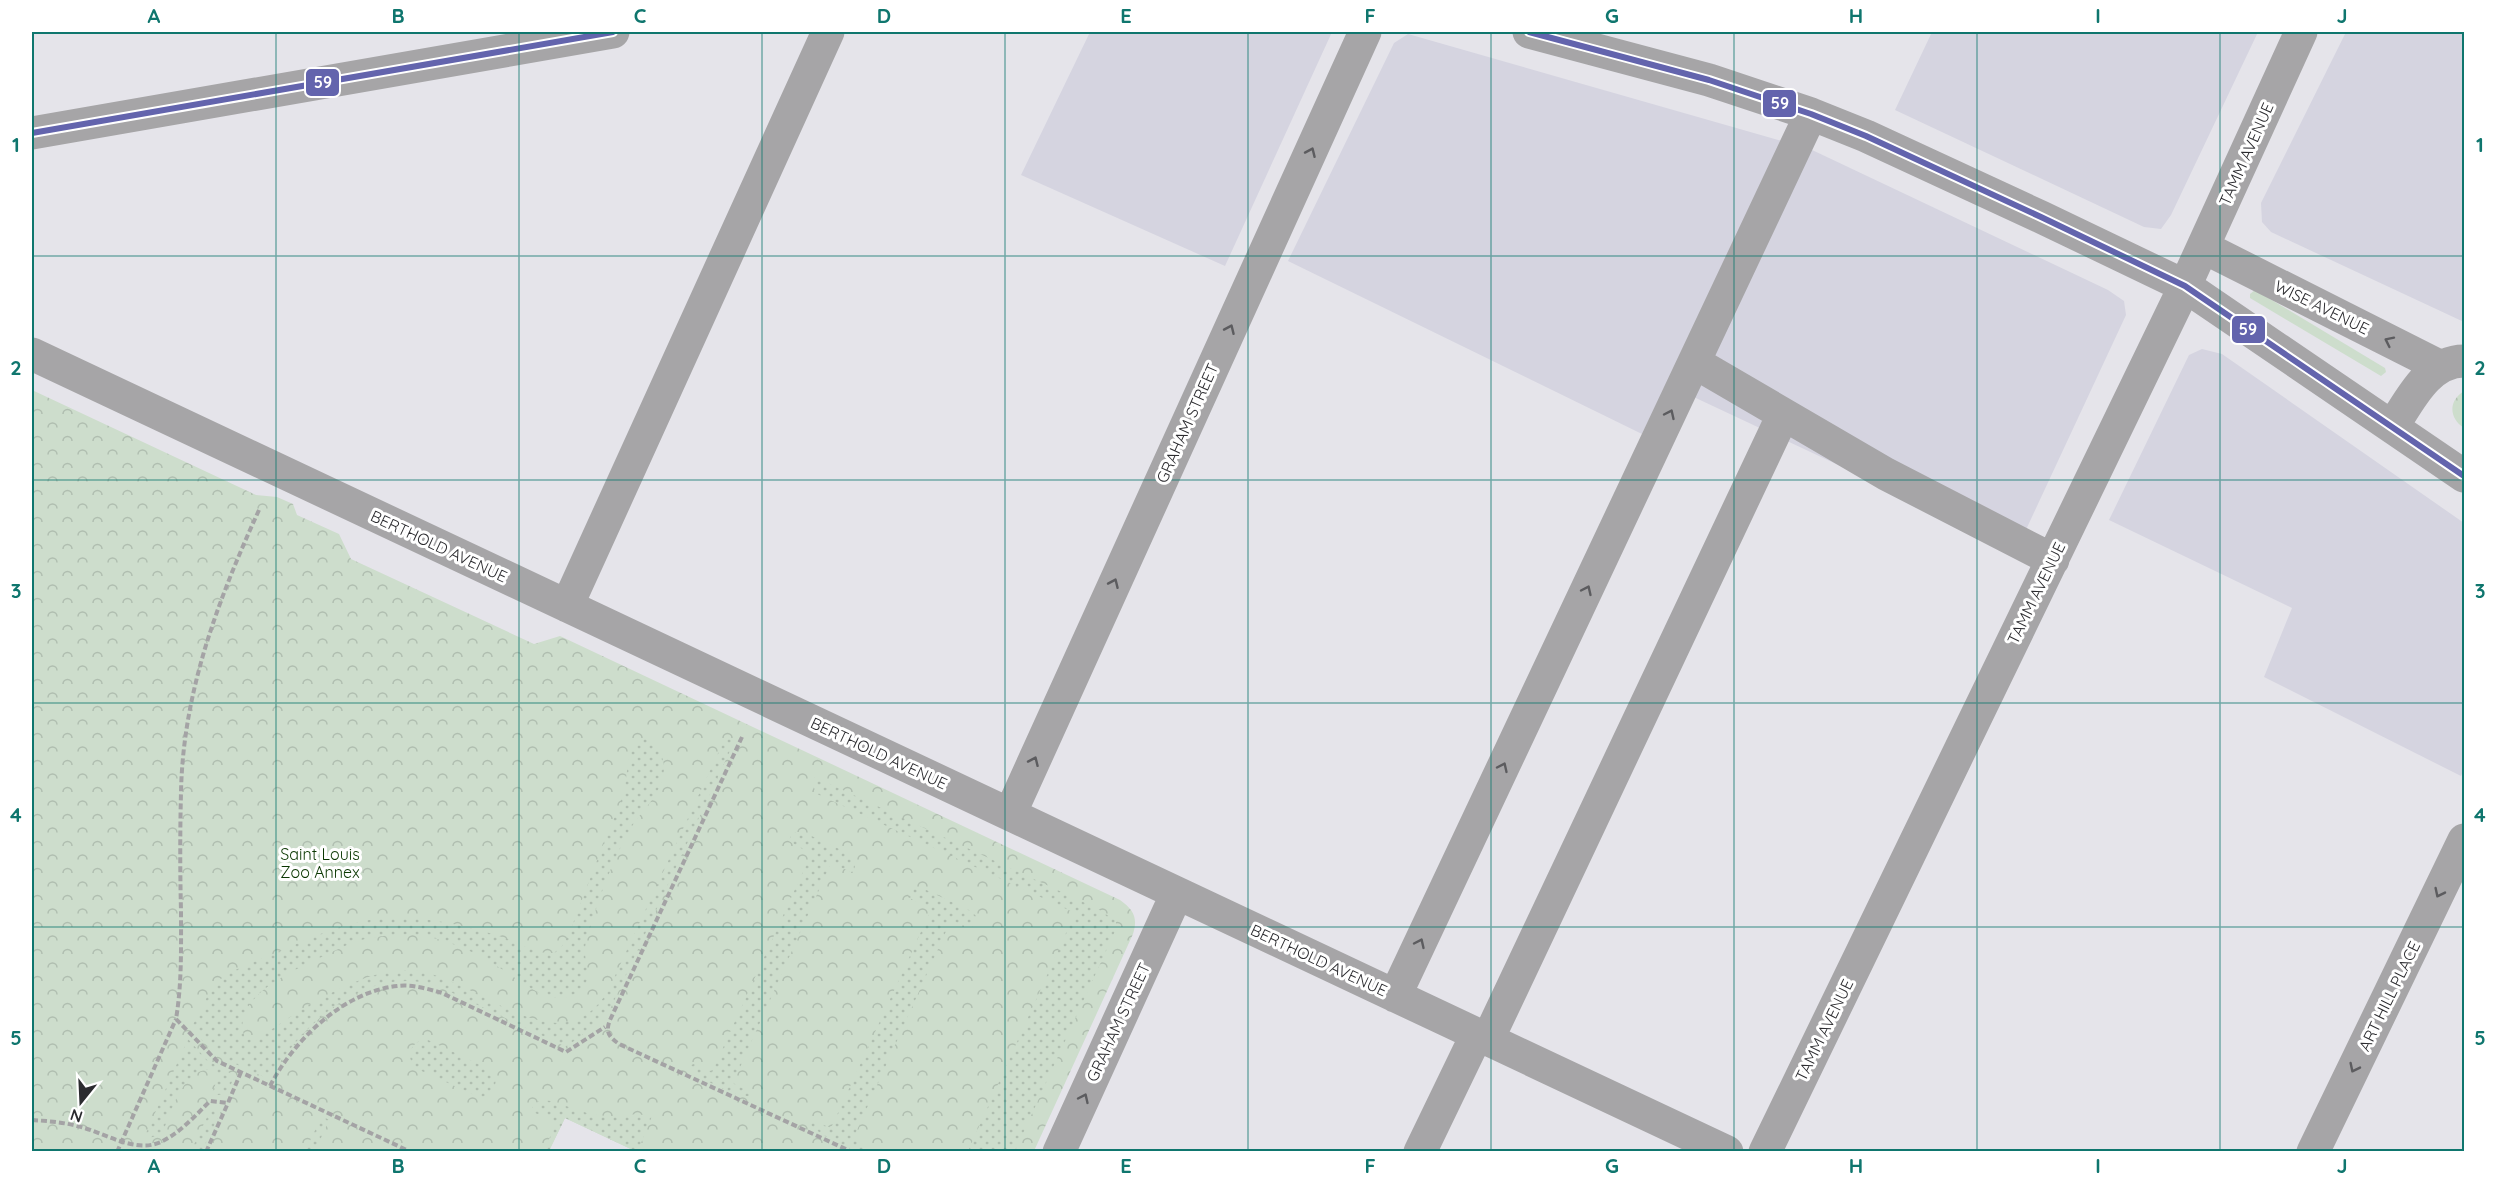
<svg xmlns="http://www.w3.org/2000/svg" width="2496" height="1183" viewBox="0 0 2496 1183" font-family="Quicksand,sans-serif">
	<defs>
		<pattern id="park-crowns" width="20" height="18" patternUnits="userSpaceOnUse" patternTransform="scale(1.5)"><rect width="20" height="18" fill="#cdddcc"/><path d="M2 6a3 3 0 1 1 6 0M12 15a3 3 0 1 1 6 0" fill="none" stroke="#b0beb0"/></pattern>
		<pattern id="garden-dots" width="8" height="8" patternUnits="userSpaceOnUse" patternTransform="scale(1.5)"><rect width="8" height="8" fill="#cdddcc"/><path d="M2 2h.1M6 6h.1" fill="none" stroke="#b0beb0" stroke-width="1.8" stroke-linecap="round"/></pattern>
	</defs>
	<rect width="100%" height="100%" fill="#e5e4ea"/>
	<path fill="#d5d4e0" d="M1090,32H1332L1225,266L1021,175Z
		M1932,32H2258L2171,215L2161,229L2144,227L1895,110Z
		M2346,32H2464V322L2271,232L2262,222L2261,203Z
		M1408,34L1810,149L2108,290L2124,301L2126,315L2017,549L1666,384L1642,434L1288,261L1394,43Z
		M2202,349L2222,354L2464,523V769L2461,776L2264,677L2292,608L2109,520L2189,355Z"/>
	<path fill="#cdddcc" d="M2255,290L2385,368L2386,372L2381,376L2250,298V294Z"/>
	<path fill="url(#park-crowns)" d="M32,390L256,495L277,497L293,504L297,515L339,534L351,559L534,644L560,636L1120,900C1134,910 1138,918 1133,934L1034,1151H635L565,1118L549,1151L32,1152Z
		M2464,391V428C2449,418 2448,401 2464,391Z"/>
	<path fill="url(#garden-dots)" d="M726,736L735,740L607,1016L566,1047L438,986C367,963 303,1023 269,1079C239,1066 209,1055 191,1026C204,1013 205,993 216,983C231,969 255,962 273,954C347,922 377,908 458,925C474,929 492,933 507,939C523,945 537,954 554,953L562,946L569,934C581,902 593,871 605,840C611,824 620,807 624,790C627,778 628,749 636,742C652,727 665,757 664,769C662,796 641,810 629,831C612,862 600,895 590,928C588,935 585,943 585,950C584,964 594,976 582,988C561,1009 538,993 518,980C490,960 458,942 424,936C406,933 384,935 365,939C348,943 331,953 315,960C288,973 227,1001 246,1040L259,1038C298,1011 354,973 403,970C470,966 556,1075 608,991Z
		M815,777L1098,909L1116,921V929L1015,1151H968L1075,913L815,793L812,783Z
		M796,832H803L852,855L856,860L854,871L851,872L831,863L733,1083L748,1091L752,1097C731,1094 703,1082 688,1066L694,1064L712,1072L811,854L789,841L791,835Z
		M915,888H922L971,911L976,916L977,921L971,929L951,920L853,1139L868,1147L871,1151C851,1152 821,1137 808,1122L814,1121L831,1128L931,910L908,897L910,892Z
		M188,1039L207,1060L235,1076L226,1094L210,1096L215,1086L216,1077L211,1070C183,1067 171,1113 162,1134L143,1140Z
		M421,1040H428L491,1070L496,1075C496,1087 493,1097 479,1097L415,1068C407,1057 408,1047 421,1040Z
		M541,1100L551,1101L590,1114L614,1117L635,1114L652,1116L639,1148L646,1151H635L565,1118L549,1151H543L557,1123L533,1112L532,1108L535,1103Z
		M214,1107L221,1111L202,1151H191L211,1109Z
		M322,1116L329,1120L315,1151H305Z"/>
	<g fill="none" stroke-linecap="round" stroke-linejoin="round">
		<path stroke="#a4a3a5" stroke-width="4" stroke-dasharray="6 3" stroke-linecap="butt" d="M259,510C218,600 183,692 181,792C180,832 180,871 181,911C181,947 182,983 176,1019L217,1061L411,1152
			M742,737L610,1020C605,1032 609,1037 619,1044L852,1152
			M270,1086C294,1040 343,992 397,986C412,984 428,989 442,993L566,1052L605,1027
			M32,1120C47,1121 62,1122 77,1126C104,1132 134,1154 161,1142C181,1132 195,1116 210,1101L228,1103L241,1072
			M117,1152L176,1019
			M206,1152L228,1103"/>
		<path stroke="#a6a5a7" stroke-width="33" d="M1529,32L1709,80L1811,114L1866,136L2041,217L2185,286L2464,476
			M32,133L613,32
			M2203,247L2441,367
			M32,354L1727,1152
			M1694,362L1886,474L2053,560
			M2393,426C2410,400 2428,361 2464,361
			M567,606L828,32
			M1010,814L1365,32
			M1395,996L1811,114
			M1488,1039L1783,415
			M1059,1152L1177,893
			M1420,1152L1477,1034
			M1765,1152L2185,286L2301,32
			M2313,1152L2464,840"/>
		<g stroke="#fff" stroke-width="10">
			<path id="bus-1" d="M1529,32L1709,80L1811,114L1866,136L2041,217L2185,286L2464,476
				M32,133L613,32"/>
		</g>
		<use href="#bus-1" stroke="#6364ad" stroke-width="6"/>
	</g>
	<defs><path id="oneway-chevron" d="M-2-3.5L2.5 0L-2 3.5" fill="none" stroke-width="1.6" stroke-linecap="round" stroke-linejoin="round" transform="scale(1.5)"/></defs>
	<g stroke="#5c5c5f">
		<use href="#oneway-chevron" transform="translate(1311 152) rotate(-66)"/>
		<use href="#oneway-chevron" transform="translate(1230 329) rotate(-66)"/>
		<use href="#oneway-chevron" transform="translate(2389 341) rotate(-154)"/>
		<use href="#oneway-chevron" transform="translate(1670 414) rotate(-65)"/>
		<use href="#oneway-chevron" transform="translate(1114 583) rotate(-66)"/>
		<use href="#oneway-chevron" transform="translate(1587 590) rotate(-65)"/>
		<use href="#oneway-chevron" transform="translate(1034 761) rotate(-66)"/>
		<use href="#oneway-chevron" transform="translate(1503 767) rotate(-65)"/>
		<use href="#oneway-chevron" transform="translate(2439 893) rotate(116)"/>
		<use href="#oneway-chevron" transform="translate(1420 943) rotate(-65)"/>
		<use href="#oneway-chevron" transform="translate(2354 1068) rotate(116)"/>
		<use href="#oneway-chevron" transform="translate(1084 1098) rotate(-65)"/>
	</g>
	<path fill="none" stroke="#0f766e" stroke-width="1.5" stroke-opacity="0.55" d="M276,32V1152M519,32V1152M762,32V1152M1005,32V1152M1248,32V1152M1491,32V1152M1734,32V1152M1977,32V1152M2220,32V1152M32,256H2464M32,480H2464M32,703H2464M32,927H2464"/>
	<g text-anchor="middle" stroke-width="6" stroke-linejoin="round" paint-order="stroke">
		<g font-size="16" fill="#2b2b2f" stroke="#fff">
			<text transform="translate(2246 154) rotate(-66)" y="6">TAMM AVENUE</text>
			<text transform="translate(2322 307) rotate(26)" y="6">WISE AVENUE</text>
			<text transform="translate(1187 423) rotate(-66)" y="6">GRAHAM STREET</text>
			<text transform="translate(439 546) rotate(25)" y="6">BERTHOLD AVENUE</text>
			<text transform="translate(2036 593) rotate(-64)" y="6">TAMM AVENUE</text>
			<text transform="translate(879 753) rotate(25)" y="6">BERTHOLD AVENUE</text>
			<text transform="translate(1319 960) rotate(25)" y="6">BERTHOLD AVENUE</text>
			<text transform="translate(2389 996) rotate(-64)" y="6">ART HILL PLACE</text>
			<text transform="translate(1118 1022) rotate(-65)" y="6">GRAHAM STREET</text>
			<text transform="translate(1824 1030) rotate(-64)" y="6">TAMM AVENUE</text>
		</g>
		<g font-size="16" fill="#0a3701" stroke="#fff">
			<text x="320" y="860">Saint Louis<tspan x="320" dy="18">Zoo Annex</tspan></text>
		</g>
	</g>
	<g stroke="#fff" stroke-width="2">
		<rect x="305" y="68" width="35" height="29" rx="6" fill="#6364ad"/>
		<rect x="1762" y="89" width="35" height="29" rx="6" fill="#6364ad"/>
		<rect x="2231" y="315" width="35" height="29" rx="6" fill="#6364ad"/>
	</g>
	<g font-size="16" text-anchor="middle" font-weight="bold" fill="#fff">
		<text x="323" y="88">59</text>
		<text x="1780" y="109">59</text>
		<text x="2248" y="335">59</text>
	</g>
	<rect width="2496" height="1183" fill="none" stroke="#ffffff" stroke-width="66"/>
	<g transform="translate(81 1102) rotate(198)" stroke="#ffffff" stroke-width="4.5" paint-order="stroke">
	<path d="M0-4.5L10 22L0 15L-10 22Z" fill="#2b2b2f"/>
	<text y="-9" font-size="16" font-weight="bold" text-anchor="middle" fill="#2b2b2f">N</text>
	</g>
	<rect x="33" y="33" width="2430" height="1117" fill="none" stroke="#0f766e" stroke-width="2"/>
	<g font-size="20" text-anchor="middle" font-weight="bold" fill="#0f766e">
		<text x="154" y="23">A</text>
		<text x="398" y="23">B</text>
		<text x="640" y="23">C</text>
		<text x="884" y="23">D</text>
		<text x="1126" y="23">E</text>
		<text x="1370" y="23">F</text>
		<text x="1612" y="23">G</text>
		<text x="1856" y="23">H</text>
		<text x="2098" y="23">I</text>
		<text x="2342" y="23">J</text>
		<text x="16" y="152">1</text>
		<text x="2480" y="152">1</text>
		<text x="16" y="375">2</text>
		<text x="2480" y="375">2</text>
		<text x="16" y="598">3</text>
		<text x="2480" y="598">3</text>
		<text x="16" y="822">4</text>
		<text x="2480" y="822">4</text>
		<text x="16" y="1045">5</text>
		<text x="2480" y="1045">5</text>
		<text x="154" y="1173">A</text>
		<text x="398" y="1173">B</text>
		<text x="640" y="1173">C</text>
		<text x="884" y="1173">D</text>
		<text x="1126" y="1173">E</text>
		<text x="1370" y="1173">F</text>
		<text x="1612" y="1173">G</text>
		<text x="1856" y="1173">H</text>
		<text x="2098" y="1173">I</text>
		<text x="2342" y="1173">J</text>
	</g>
</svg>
